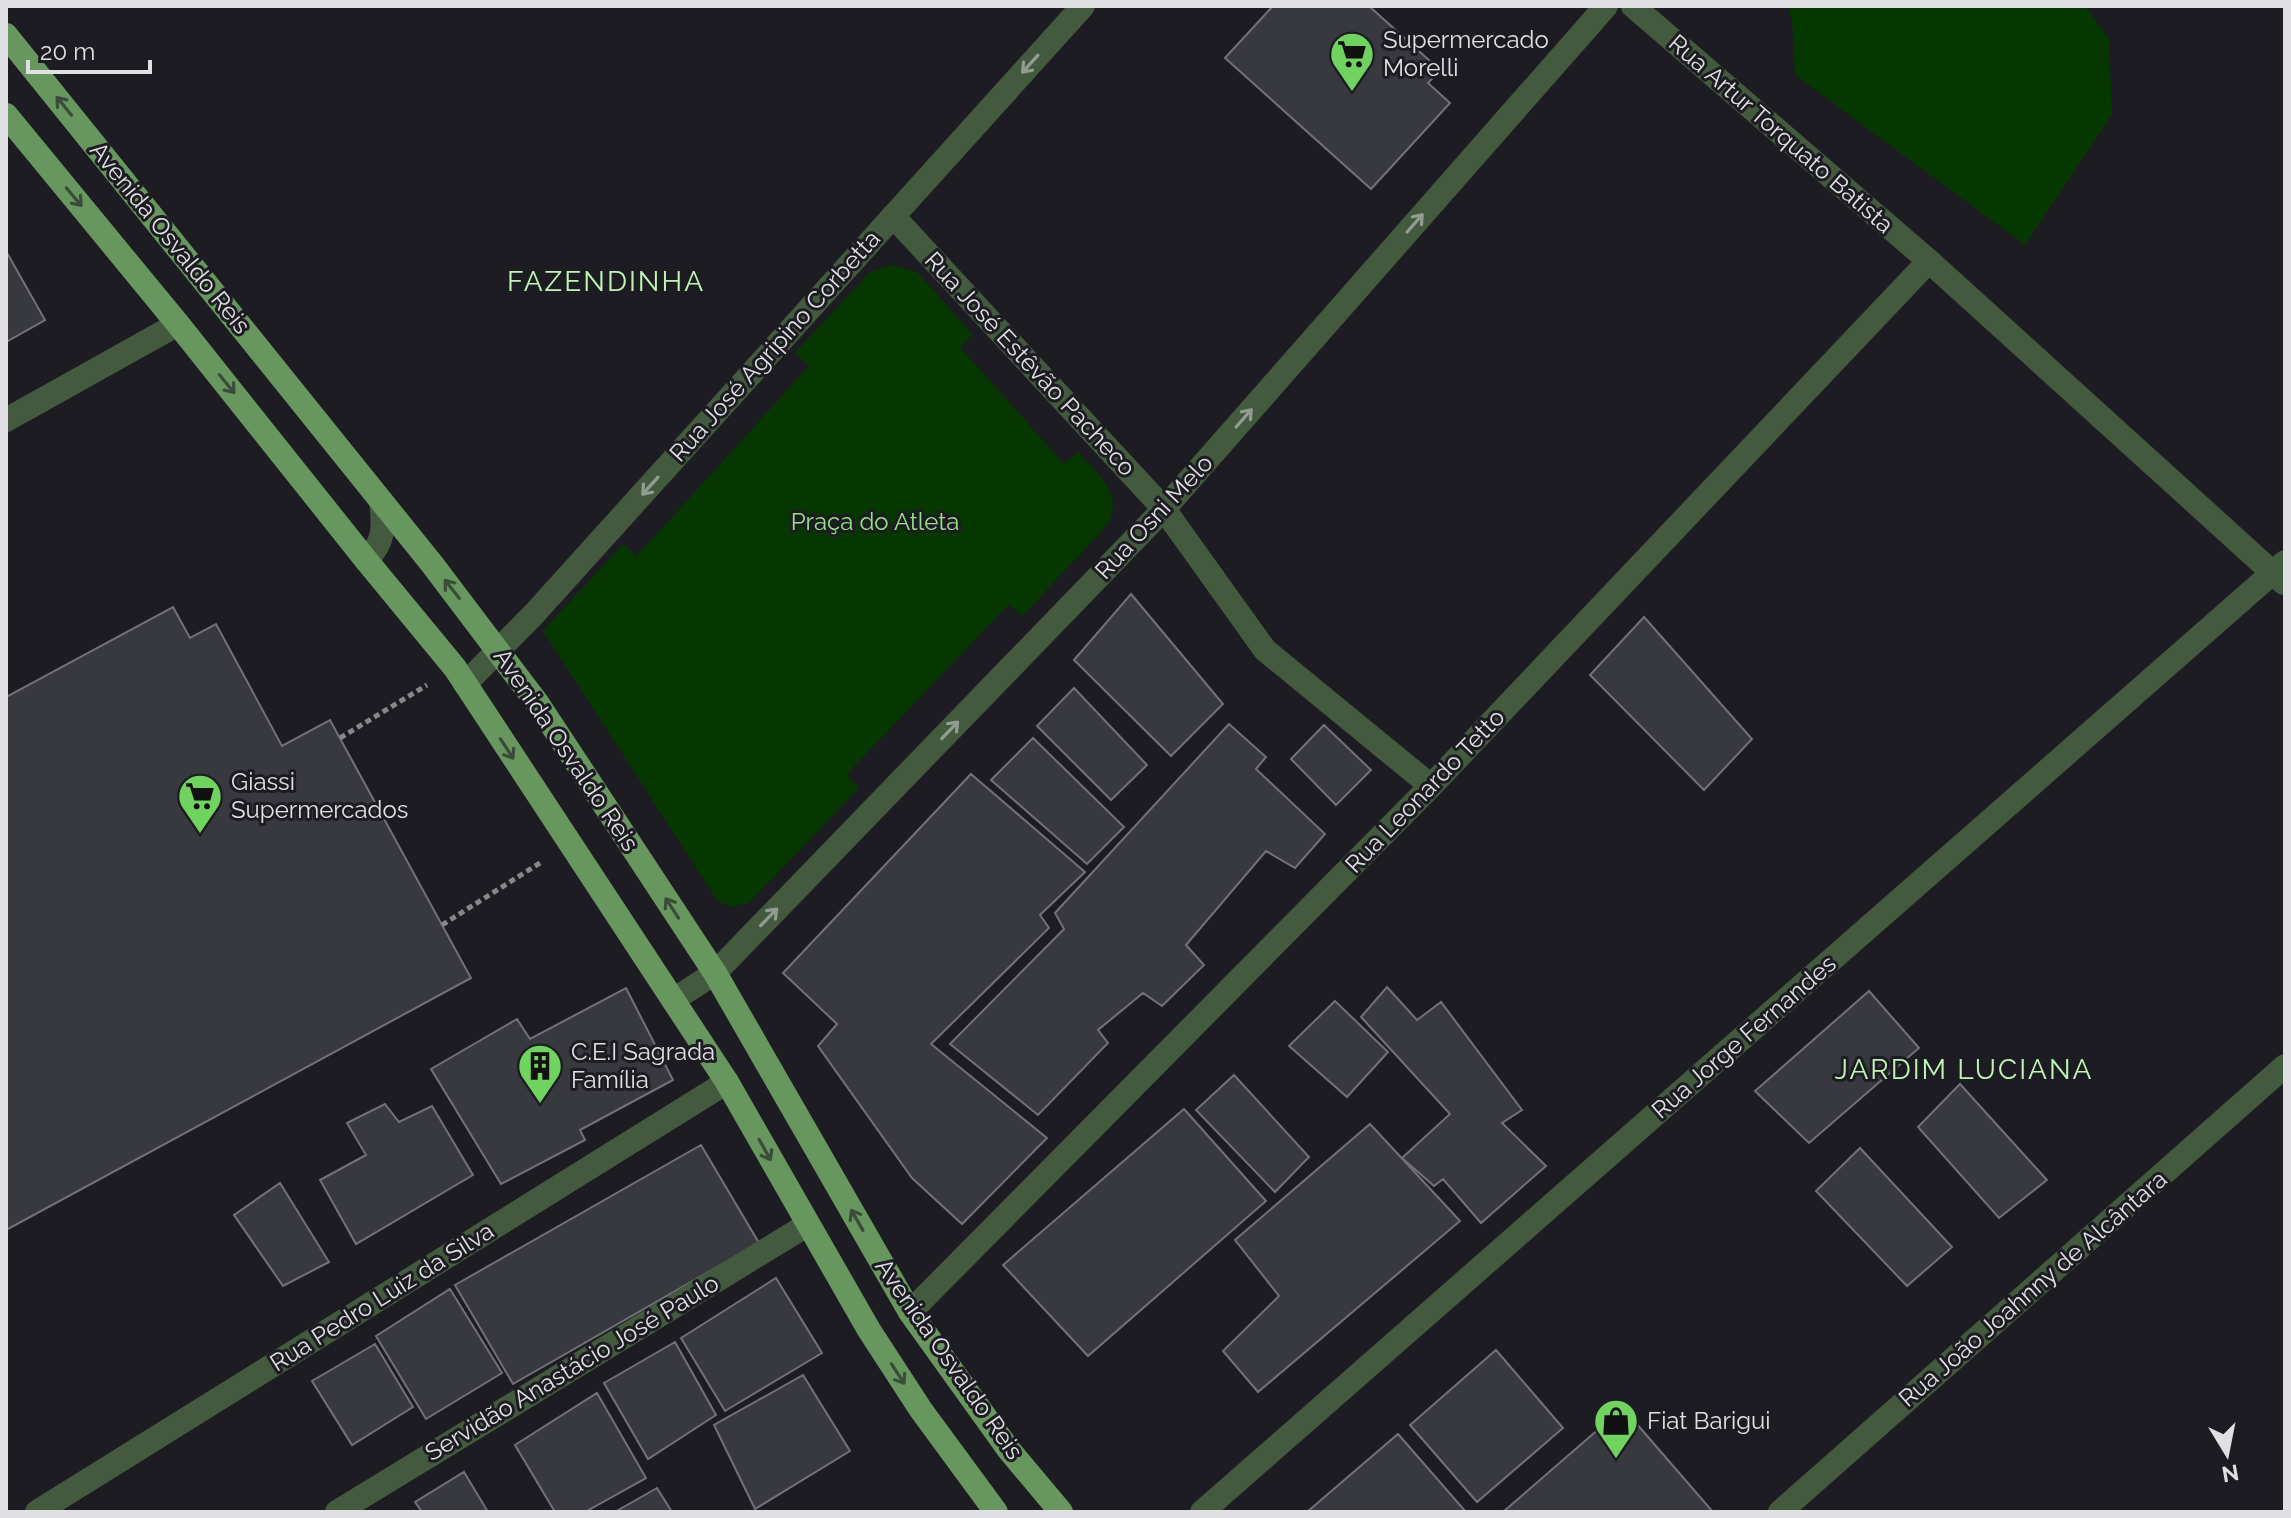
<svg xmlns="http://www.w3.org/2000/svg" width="2291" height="1518" viewBox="0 0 2291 1518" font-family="Raleway,sans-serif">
	<rect width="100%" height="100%" fill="#1d1c22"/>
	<path fill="#063700" d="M1788,6H2085L2109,39L2112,114L2025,245L1795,75L1792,20Z
		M890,265L917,272L973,335L960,347L1064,464L1078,452C1099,475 1128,497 1104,529L1022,616L1009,604L846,775L859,788L749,903L730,907L717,900L543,631L623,544L637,556L809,366L795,353L870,272Z"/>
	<path fill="#38383f" stroke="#727179" stroke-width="2" d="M1273,6H1369L1440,70L1428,83L1450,103L1371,189L1225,58Z
		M6,251L45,320L6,342Z
		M1131,594L1223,704L1171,756L1074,660Z
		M173,607L190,638L216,624L282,746L330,720L471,978L6,1230V697Z
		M1644,617L1752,739L1704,790L1590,675Z
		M1074,688L1147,765L1111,800L1037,726Z
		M1229,724L1266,757L1256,769L1325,834L1295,868L1266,851L1186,945L1204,965L1162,1006L1143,993L1098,1030L1108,1043L1038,1115L950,1044L1064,929L1055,913Z
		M1324,725L1371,770L1336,805L1291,759Z
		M1033,738L1124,827L1087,864L991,780Z
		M971,774L1085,872L1040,915L1049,928L931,1044L1047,1138L962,1224L912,1178L818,1046L837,1024L783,973Z
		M1387,987L1417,1020L1441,1002L1522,1110L1502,1123L1546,1166L1481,1223L1443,1179L1434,1186L1402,1158L1450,1114L1361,1017Z
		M626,988L673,1080L580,1130L585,1140L501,1184L431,1069L517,1019L530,1039Z
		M1869,991L1919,1048L1809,1143L1755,1091Z
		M1335,1001L1388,1052L1347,1097L1289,1046Z
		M1234,1075L1309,1157L1275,1192L1196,1110Z
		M1960,1084L2047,1180L1999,1218L1918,1127Z
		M385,1104L399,1122L432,1106L473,1175L356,1244L320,1180L366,1155L347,1123Z
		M1184,1109L1266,1201L1088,1356L1003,1265Z
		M1370,1124L1460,1221L1258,1392L1223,1351L1279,1296L1235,1240Z
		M701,1145L759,1243L513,1384L455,1285Z
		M1860,1148L1952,1247L1907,1286L1816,1191Z
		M280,1183L329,1262L283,1286L234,1215Z
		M776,1278L822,1353L725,1411L681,1338Z
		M450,1289L502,1373L426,1419L376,1336Z
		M675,1342L716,1415L648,1459L604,1383Z
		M375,1344L413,1407L352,1445L312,1381Z
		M1496,1350L1563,1428L1477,1502L1410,1425Z
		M803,1375L850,1451L755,1509L714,1425Z
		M597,1393L646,1478L585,1512H555L515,1445Z
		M1623,1408L1713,1512H1503Z
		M1398,1434L1466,1512H1307Z
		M464,1472L488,1512H422L415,1502Z
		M657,1488L672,1512H615Z"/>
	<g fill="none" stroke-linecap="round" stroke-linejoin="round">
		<path stroke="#86868b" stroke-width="5" stroke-dasharray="6 4" stroke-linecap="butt" d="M340,738L427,685
			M442,925L543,861"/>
		<path stroke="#435a3f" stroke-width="24" d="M1633,6L1929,261L2284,583
			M893,216L1164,509L1265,650L1431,786
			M6,420L178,324
			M366,560C385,543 384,525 381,501
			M465,684L534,614L1083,6
			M673,1000L715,973L1164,509L1606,6
			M910,1312L1431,786L1929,261
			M37,1512L727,1082
			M337,1512L807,1225
			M1202,1512L2285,562
			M1780,1512L2285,1066"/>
		<path stroke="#67975e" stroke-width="24" d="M6,35L432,564L538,704L715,973L910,1312L1009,1450L1061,1512
			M6,115L178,324L366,560L455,668L727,1082L869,1330L921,1410L996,1512"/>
	</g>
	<defs><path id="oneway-shaft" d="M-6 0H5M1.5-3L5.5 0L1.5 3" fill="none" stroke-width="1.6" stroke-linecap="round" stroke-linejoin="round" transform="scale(2)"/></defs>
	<g stroke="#929d92">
		<use href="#oneway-shaft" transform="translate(1030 64) rotate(132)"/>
		<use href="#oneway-shaft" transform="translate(1415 223) rotate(-49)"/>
		<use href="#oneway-shaft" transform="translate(1244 418) rotate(-49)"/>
		<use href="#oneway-shaft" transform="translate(650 486) rotate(132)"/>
		<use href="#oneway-shaft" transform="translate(950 730) rotate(-46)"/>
		<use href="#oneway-shaft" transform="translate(769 917) rotate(-46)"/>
	</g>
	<g stroke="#3b4d3a">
		<use href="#oneway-shaft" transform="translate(64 106) rotate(-129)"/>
		<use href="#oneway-shaft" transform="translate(74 197) rotate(50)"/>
		<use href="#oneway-shaft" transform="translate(227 384) rotate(51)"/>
		<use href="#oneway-shaft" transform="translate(452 589) rotate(-128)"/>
		<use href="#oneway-shaft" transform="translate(507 749) rotate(57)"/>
		<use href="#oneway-shaft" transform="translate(672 908) rotate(-123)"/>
		<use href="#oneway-shaft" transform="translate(765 1150) rotate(61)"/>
		<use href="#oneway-shaft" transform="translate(857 1220) rotate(-120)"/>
		<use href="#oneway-shaft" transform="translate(898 1374) rotate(57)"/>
	</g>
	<defs>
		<g id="supermarket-pin" transform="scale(2.3)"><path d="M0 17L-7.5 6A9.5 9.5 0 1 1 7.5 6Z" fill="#70d35f" stroke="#1d1c22"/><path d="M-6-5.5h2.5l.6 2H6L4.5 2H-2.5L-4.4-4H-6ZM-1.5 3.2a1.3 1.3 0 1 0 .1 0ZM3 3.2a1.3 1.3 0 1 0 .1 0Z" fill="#111"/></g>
		<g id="building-pin" transform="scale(2.3)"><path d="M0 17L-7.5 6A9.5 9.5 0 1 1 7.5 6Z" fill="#70d35f" stroke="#1d1c22"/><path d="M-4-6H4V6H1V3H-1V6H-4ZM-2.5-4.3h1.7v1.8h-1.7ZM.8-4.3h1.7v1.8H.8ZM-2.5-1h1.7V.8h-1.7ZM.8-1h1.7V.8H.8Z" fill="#111"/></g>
		<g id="shop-pin" transform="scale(2.3)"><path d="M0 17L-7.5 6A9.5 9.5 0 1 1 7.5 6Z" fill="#70d35f" stroke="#1d1c22"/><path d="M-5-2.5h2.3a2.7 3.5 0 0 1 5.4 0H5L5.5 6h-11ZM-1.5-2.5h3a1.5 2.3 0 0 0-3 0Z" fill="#111"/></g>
	</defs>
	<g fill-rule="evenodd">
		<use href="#supermarket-pin" x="1352" y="54"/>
		<use href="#supermarket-pin" x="200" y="796"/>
		<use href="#building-pin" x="540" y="1066"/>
		<use href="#shop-pin" x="1616" y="1421"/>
	</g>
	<g text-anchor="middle" stroke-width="6" stroke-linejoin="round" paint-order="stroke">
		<g font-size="24" fill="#e0e0e4" stroke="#1d1c22" text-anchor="start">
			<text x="1383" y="48">Supermercado<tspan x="1383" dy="28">Morelli</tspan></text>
			<text x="231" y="790">Giassi<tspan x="231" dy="28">Supermercados</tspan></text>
			<text x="571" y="1060">C.E.I Sagrada<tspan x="571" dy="28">Família</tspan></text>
			<text x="1647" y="1429">Fiat Barigui</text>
		</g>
		<g font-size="24" fill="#e0e0e4" stroke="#1d1c22">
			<text transform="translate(1781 134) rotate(41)" y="8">Rua Artur Torquato Batista</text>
			<text transform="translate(170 238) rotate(51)" y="8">Avenida Osvaldo Reis</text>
			<text transform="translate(775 346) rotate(-48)" y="8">Rua José Agripino Corbetta</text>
			<text transform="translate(1030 364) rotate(47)" y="8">Rua José Estêvão Pacheco</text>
			<text transform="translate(1154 517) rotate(-47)" y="8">Rua Osni Melo</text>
			<text transform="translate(566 750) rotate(56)" y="8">Avenida Osvaldo Reis</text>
			<text transform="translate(1425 791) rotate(-46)" y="8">Rua Leonardo Tetto</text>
			<text transform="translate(1744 1037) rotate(-41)" y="8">Rua Jorge Fernandes</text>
			<text transform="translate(2033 1289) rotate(-41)" y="8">Rua João Joahnny de Alcântara</text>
			<text transform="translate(382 1297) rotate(-32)" y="8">Rua Pedro Luiz da Silva</text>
			<text transform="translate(949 1359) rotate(55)" y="8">Avenida Osvaldo Reis</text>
			<text transform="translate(572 1368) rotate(-31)" y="8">Servidão Anastácio José Paulo</text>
		</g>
		<g font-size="24" fill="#95e287" stroke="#1d1c22">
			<text x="875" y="530">Praça do Atleta</text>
		</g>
		<g font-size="28" letter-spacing="2" fill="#bff4b5" stroke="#1d1c22">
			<text x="606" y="291">FAZENDINHA</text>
			<text x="1964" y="1079">JARDIM LUCIANA</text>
		</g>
	</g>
	<rect width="2291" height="1518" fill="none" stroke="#e0e0e4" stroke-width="16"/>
	<g transform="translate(2227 1454) rotate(170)" stroke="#1d1c22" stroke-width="6" paint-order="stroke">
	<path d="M0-6L14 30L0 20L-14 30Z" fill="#e0e0e4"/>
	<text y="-12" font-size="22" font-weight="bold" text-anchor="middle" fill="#e0e0e4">N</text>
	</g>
	<path d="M28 60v12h122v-12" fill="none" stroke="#e0e0e4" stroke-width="4"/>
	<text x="40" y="60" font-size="24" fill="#e0e0e4" stroke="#1d1c22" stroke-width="6" paint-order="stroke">20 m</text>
</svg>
